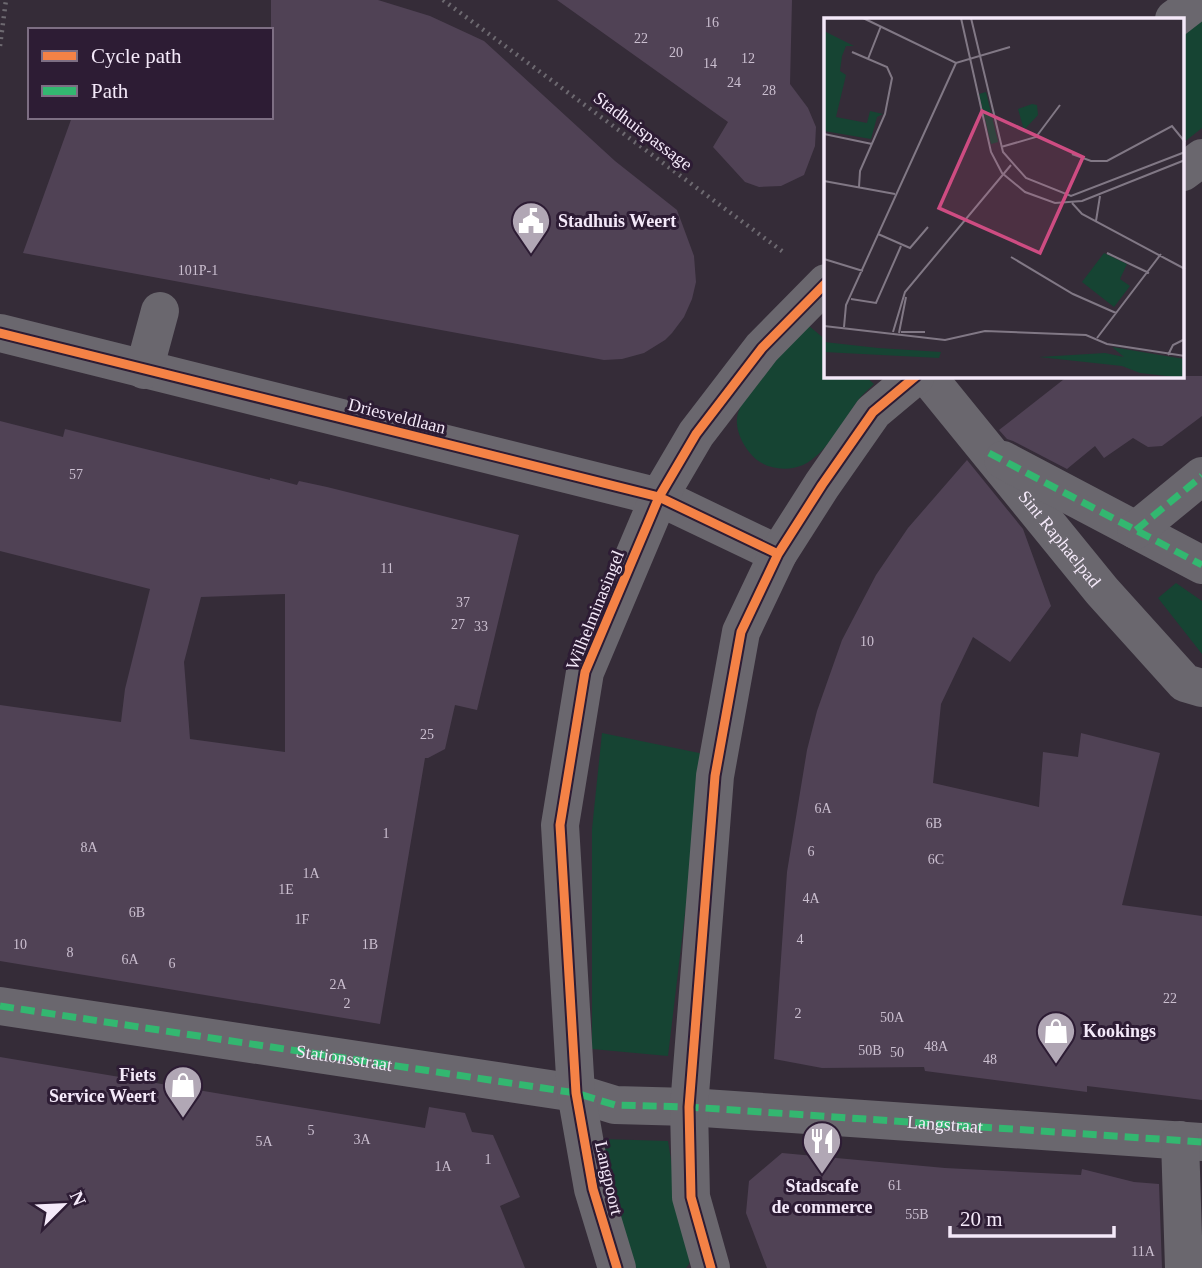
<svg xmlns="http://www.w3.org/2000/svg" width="1202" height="1268" viewBox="0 0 1202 1268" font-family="'Times New Roman',serif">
	<rect width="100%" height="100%" fill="#352c38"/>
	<path fill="#164433" d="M1202,15V128L1183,143V30Z
		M809,326L826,340V376H865L874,384C869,389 863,394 859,399C843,420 827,454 803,465C789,471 770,470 757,460C745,450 733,430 738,413C747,383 788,349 809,326Z
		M1176,583L1202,601V654L1158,598Z
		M602,733L704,754L668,1056L592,1049V829Z
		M601,1139L668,1141L676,1192L692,1249L689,1264L686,1268H633L626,1248Z"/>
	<path fill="#504255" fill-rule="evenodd" d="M271,0H378L430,16L484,41L615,161L677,210L694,256L696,282L692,299L684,317L672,333L665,340L644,353L622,359L604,360L23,253L72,117H271Z
		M557,0H792L790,84L808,108L816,127L815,146L804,175L781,186L759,187L745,182L713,147L728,122Z
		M1068,376H1202V416L1162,446L1148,447L1133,438L1104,458L1095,446L1067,469L1013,441L1007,439L999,430Z
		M0,421L63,437L65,429L270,480V478L297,485L299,481L327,487L519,535L477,710L455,705L445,749L428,758H425L380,1024L0,961V705L121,722L125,689L150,589L0,551ZM285,594V752L190,739L184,662L201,597Z
		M967,460L1023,529L1051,606L1010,662L973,637L941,704L933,783L1039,807L1043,752L1078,757L1081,733L1160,753L1122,905L1202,916V1100L1087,1086V1092L925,1071L924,1067L822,1068L774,1059L787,872L807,750L817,711L842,640L876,575L908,528Z
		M0,1057L425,1128L429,1107L465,1113L472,1132L493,1135L520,1197L500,1206L525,1268H0Z
		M782,1153L945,1168L1081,1175L1082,1169L1134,1182L1159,1184L1162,1268H767L746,1213L749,1181Z"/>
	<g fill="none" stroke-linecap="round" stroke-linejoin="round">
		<path stroke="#6d6970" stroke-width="4.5" stroke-dasharray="2 5" stroke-linecap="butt" d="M443,0L786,254
			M0,46L6,0"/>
		<g stroke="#6a676e" stroke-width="38">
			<path d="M1174,19L1199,0"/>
			<path d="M1183,172L1202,158"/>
			<path d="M0,333L659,497L778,554"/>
			<path d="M144,370L160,311"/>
			<path id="s1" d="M927,376L1102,591L1185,683L1202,688"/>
			<path d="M1003,460L1202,565"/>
			<path d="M1136,530L1202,476"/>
			<path id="s2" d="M0,1006L576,1093L615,1105L689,1107L1202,1142"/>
			<path d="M1180,1140L1184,1268"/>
			<path d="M617,1268L593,1189L576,1093L560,825L585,672L659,497L696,434L762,348L826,283"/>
			<path d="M711,1268L691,1197L689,1107L715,776L741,632L778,554L822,485L873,412L916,376"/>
		</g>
		<path stroke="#33b770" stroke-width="7" stroke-dasharray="14 7" stroke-linecap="butt" d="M989,453L1202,565
			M1136,530L1202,476
			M0,1006L576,1093L615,1105L689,1107L1202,1142"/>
		<g stroke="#2d1c34" stroke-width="13">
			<path id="cycleway" d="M0,333L659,497L778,554
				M617,1268L593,1189L576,1093L560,825L585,672L659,497L696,434L762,348L826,283
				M711,1268L691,1197L689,1107L715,776L741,632L778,554L822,485L873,412L916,376"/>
		</g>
		<use href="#cycleway" stroke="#f48246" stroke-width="9"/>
	</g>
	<defs>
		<g id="civic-pin" transform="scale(2.0125)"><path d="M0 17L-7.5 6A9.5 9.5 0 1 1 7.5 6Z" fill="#b1a7b5" stroke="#2d1c34"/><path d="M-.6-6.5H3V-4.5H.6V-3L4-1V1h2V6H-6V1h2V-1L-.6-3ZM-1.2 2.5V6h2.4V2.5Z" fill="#fff"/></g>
		<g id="shop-pin" transform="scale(2.0125)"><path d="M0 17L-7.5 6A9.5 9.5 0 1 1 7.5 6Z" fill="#b1a7b5" stroke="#2d1c34"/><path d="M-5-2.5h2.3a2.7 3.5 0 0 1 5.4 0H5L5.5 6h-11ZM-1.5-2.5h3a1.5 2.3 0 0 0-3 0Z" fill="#fff"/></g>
		<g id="restaurant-pin" transform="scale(2.0125)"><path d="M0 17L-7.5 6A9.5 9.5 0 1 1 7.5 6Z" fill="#b1a7b5" stroke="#2d1c34"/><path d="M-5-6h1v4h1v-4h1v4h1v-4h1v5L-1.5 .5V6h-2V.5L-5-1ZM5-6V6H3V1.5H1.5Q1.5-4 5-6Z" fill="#fff"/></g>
	</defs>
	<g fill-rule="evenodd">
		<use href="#civic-pin" x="531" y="221"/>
		<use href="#shop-pin" x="1056" y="1031"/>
		<use href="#shop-pin" x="183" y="1085"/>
		<use href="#restaurant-pin" x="822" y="1141"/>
	</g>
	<g text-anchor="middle" stroke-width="6" stroke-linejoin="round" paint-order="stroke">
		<g font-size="14" fill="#cbbfd0">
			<text x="712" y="27">16</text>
			<text x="641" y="43">22</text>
			<text x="676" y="57">20</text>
			<text x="748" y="63">12</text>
			<text x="710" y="68">14</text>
			<text x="734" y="87">24</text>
			<text x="769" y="95">28</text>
			<text x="198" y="275">101P-1</text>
			<text x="76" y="479">57</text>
			<text x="387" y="573">11</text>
			<text x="463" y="607">37</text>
			<text x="458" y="629">27</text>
			<text x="481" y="631">33</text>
			<text x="867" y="646">10</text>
			<text x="427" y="739">25</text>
			<text x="823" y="813">6A</text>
			<text x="934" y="828">6B</text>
			<text x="386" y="838">1</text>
			<text x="89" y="852">8A</text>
			<text x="811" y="856">6</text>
			<text x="936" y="864">6C</text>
			<text x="311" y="878">1A</text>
			<text x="286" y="894">1E</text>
			<text x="811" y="903">4A</text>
			<text x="137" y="917">6B</text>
			<text x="302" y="924">1F</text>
			<text x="800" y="944">4</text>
			<text x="20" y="949">10</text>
			<text x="370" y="949">1B</text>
			<text x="70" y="957">8</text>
			<text x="130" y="964">6A</text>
			<text x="172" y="968">6</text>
			<text x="338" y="989">2A</text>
			<text x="1170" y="1003">22</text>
			<text x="347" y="1008">2</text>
			<text x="798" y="1018">2</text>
			<text x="892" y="1022">50A</text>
			<text x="936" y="1051">48A</text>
			<text x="870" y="1055">50B</text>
			<text x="897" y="1057">50</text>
			<text x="990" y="1064">48</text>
			<text x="311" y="1135">5</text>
			<text x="362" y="1144">3A</text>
			<text x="264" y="1146">5A</text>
			<text x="488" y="1164">1</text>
			<text x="443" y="1171">1A</text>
			<text x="895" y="1190">61</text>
			<text x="917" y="1219">55B</text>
			<text x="1143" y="1256">11A</text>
		</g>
		<g font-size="18" fill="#f4e9f9" stroke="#2d1c34">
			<text transform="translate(643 131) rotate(37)" y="6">Stadhuispassage</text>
			<text transform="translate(397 416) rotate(14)" y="6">Driesveldlaan</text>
			<text dy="6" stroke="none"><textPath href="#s1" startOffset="210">Sint Raphaelpad</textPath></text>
			<text transform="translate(595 610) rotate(-68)" y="6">Wilhelminasingel</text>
			<text dy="6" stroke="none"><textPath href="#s2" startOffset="348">Stationsstraat</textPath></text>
			<text dy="6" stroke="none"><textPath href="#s2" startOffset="954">Langstraat</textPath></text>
			<text transform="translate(609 1178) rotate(77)" y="6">Langpoort</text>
		</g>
		<g font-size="18" font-weight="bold" fill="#f4e9f9" stroke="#2d1c34" text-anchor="start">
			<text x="558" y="227">Stadhuis Weert</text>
			<text x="1083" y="1037">Kookings</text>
			<text x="156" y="1081" text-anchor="end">Fiets<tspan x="156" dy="21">Service Weert</tspan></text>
			<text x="822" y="1192" text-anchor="middle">Stadscafe<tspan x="822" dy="21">de commerce</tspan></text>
		</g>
	</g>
	<g transform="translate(824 18)">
		<rect width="360" height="360" fill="#352c38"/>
		<path d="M0,13L30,28H22L18,38L16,53L22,57L12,99L43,105L46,93L59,96L53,99L47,121L0,113ZM162,74L174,124L167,126L155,76ZM208,86L213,87L214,97L200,112L194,91ZM280,235L303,246L296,261L306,268L290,289L258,264ZM0,324L54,330L117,334L115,340L0,334ZM288,329L360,341V360L316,355L298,348L215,339L281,335L300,339Z" fill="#164433"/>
		<path fill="none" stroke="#817885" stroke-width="2" d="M39,0L132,45L186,29M137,0L167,134L178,155L201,174L231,185L258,183L361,142M147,0L179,134L202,160L247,178L361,134M28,34L63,49L68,60L61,96L36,153L35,169M44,41L57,8M0,116L48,126M177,129L212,119L236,87M248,136L267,143H283L348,108L361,124M0,163L71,176M248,185L258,196L361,251M272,203L276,178M54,216L86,230L104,209M283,235L325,255M187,239L249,276L292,295M0,241L39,253M27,281L52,285L77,228M0,308L121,322L161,313L262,317L283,326L361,338M20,309L22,287L132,45M69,314L81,274L187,147M77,314H101M75,315L82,279M273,320L337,236M344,337L349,327L361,321"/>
		<path fill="#ce4c82" fill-opacity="0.15" stroke="#ce4c82" stroke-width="3.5" d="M158,93L259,139L216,235L115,190Z"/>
		<rect width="360" height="360" fill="none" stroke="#f4e9f9" stroke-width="3.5"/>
	</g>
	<rect x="28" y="28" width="245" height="91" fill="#2d1c34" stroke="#7d6e83" stroke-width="2"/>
	<rect x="42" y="51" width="35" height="10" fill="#f48246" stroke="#7d6e83" stroke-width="2"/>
	<text x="91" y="63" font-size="21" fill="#f4e9f9">Cycle path</text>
	<rect x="42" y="86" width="35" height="10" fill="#33b770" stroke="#7d6e83" stroke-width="2"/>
	<text x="91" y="98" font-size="21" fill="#f4e9f9">Path</text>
	<g transform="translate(63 1205) rotate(66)" stroke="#2d1c34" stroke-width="5" paint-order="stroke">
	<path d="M0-5L12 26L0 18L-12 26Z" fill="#f4e9f9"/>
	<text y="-10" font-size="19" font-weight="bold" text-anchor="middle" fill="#f4e9f9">N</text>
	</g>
	<path d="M950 1226v10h164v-10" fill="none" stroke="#f4e9f9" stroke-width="3.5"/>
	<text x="960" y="1226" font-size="21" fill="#f4e9f9" stroke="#2d1c34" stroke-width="5" paint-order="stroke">20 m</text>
</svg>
